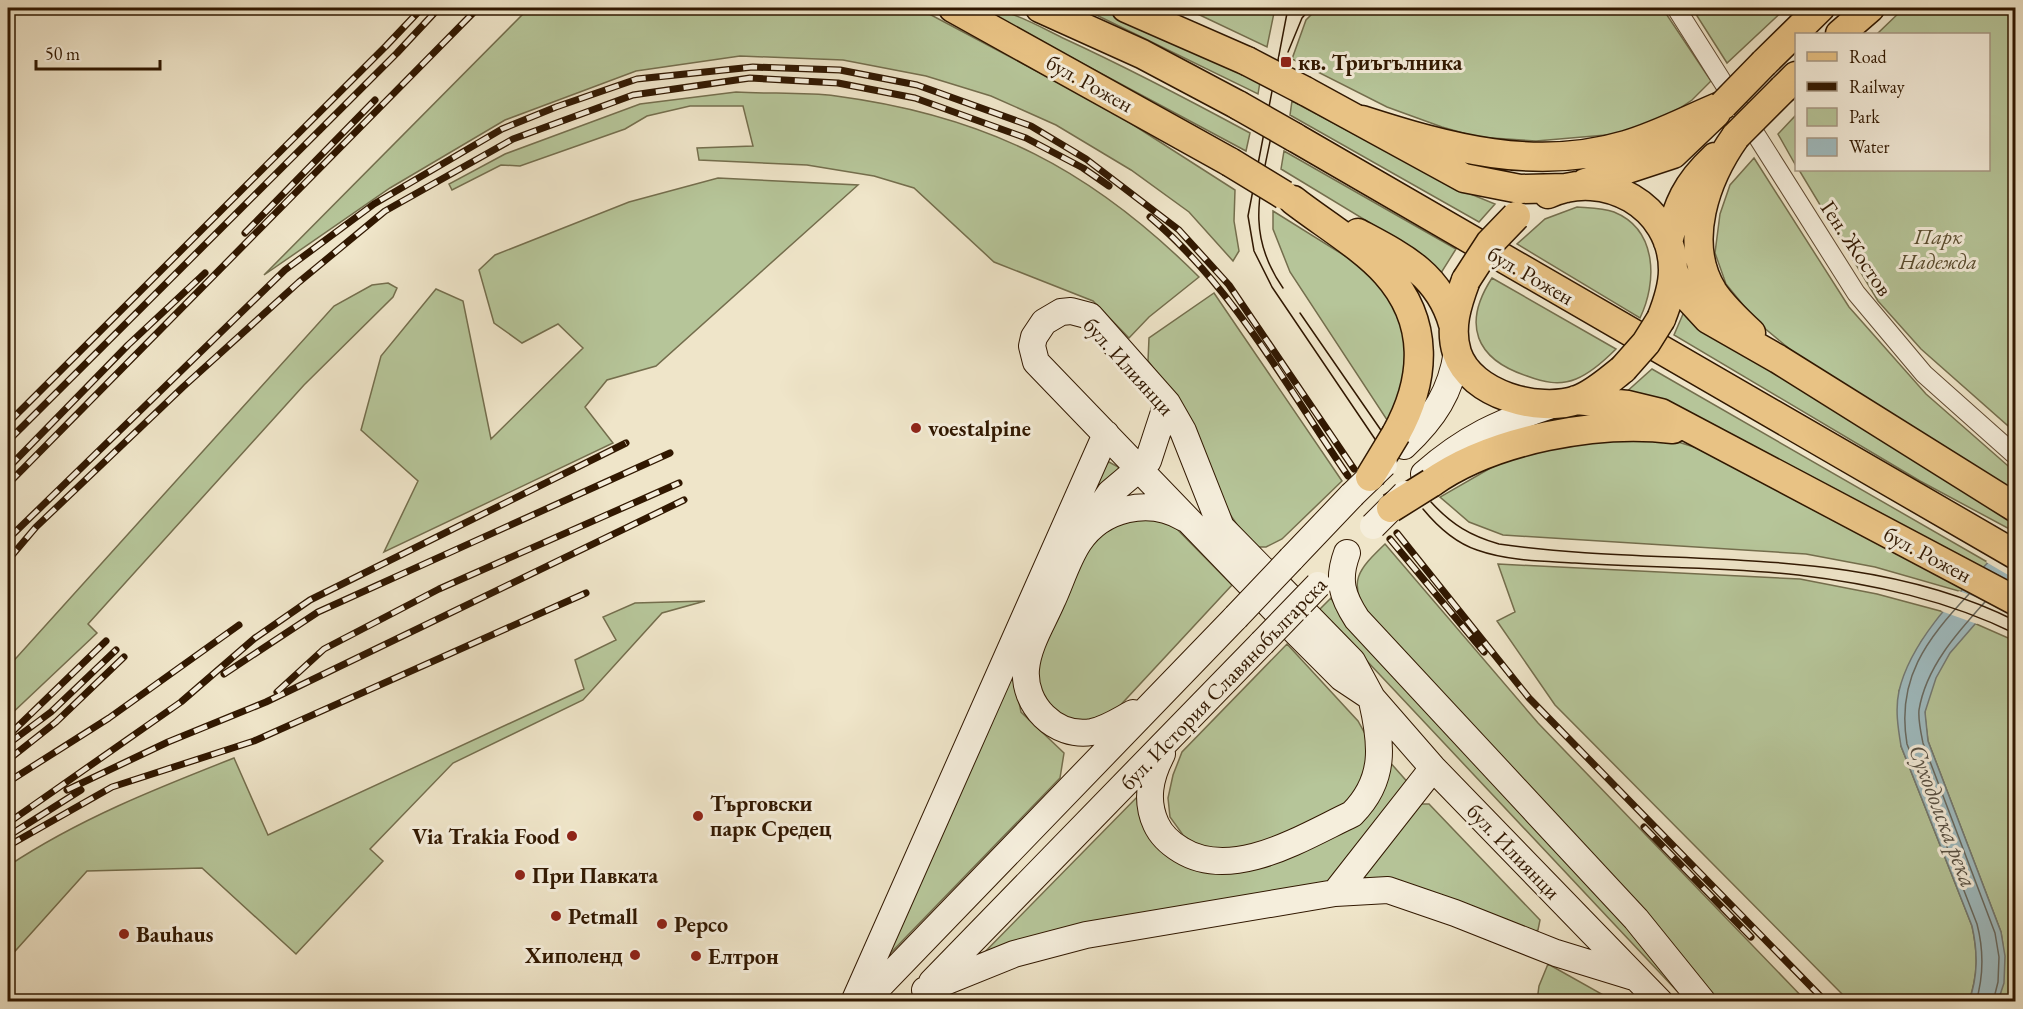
<svg xmlns="http://www.w3.org/2000/svg" width="2023" height="1009" viewBox="0 0 2023 1009" font-family="'EB Garamond',serif">
	<rect width="100%" height="100%" fill="#efe5c9"/>
	<filter id="stains"><feTurbulence type="fractalNoise" baseFrequency=".00333" numOctaves="4"/><feColorMatrix values="0 0 0 0 .2 0 0 0 0 .09 0 0 0 0 .02 0 0 0 .5 -.17"/></filter>
	<radialGradient id="worn" r=".72"><stop offset=".6" stop-color="#630" stop-opacity="0"/><stop offset="1" stop-color="#630" stop-opacity=".3"/></radialGradient>
	<path fill="#b6c599" stroke="#746e4d" stroke-width="1.5" d="M529,8H918L1110,110L1235,190L1234,221L1239,251L1233,261L1189,212L1131,170L1056,125L991,96L926,76L843,60L740,56L636,71L505,120L390,188L264,275Z
		M979,8C1009,8 1038,26 1065,39C1128,68 1189,100 1250,133L1246,151Z
		M1082,8L1105,10L1260,82L1258,94Z
		M1185,8H1275L1267,47Z
		M1318,8H1656L1665,12L1711,81L1692,100L1677,110L1629,133L1536,141L1477,137L1442,127L1387,107L1292,59L1306,20Z
		M1692,8H1786L1727,63Z
		M1904,8H2015V432L1921,349L1878,301L1799,170H1988V34H1877Z
		M736,92C769,94 804,92 836,96C988,116 1092,170 1199,277L1149,317L1129,338L1093,301L994,262L914,188L874,176L807,165L699,160L697,148L753,146L743,106H690L647,116L625,129L520,166L501,165L452,190L449,184L505,154L640,104Z
		M1292,101L1456,188L1495,204L1479,222L1290,115Z
		M1796,115V166L1778,134Z
		M1284,151L1456,249L1441,273L1395,238L1281,169Z
		M1754,158L1849,307L1926,394L2015,472V495L1815,370L1757,322L1726,284L1715,253L1720,214L1730,185Z
		M718,178L858,185L656,366L607,380L585,407L613,443L384,552L418,481L361,430L381,356L436,289L463,301L491,439L583,348L558,324L522,343L494,323L479,270L495,255L629,202Z
		M1577,207C1590,208 1603,208 1614,212C1658,230 1657,283 1640,318L1517,244L1545,219Z
		M1273,211L1366,269L1400,308L1410,352L1391,426L1290,272L1273,229Z
		M1492,278L1616,349C1605,360 1591,373 1576,379C1559,386 1543,382 1527,376C1475,359 1462,324 1492,278Z
		M388,283L397,288L393,297L304,385L88,624L97,633L8,717V667L334,306L372,285Z
		M1214,293L1342,481L1282,539L1266,547H1259L1242,532L1223,504L1185,410L1148,361L1149,338Z
		M1686,307L2015,522V532L1920,481L1674,335Z
		M1652,369L1989,563L1982,570L1624,394Z
		M1647,432L1697,448L1967,587L1962,592L1875,567L1806,554L1503,535L1469,522L1440,497L1501,462L1540,449Z
		M1109,462L1120,468L1017,692L1021,712L1064,753L1060,778L879,965L1097,472Z
		M1142,514L1171,523L1232,585L1114,712L1079,723C1065,717 1047,708 1040,693C1023,656 1077,566 1094,530Z
		M1385,544L1538,723L1806,1001H1714L1369,616C1346,582 1359,569 1385,544Z
		M1498,564L1800,579L1877,594L1944,612L1921,642L1899,691L1901,746L1972,926C1978,953 1978,975 1969,1001H1849L1555,705L1497,621L1515,612Z
		M1331,598L1341,615L1671,976L1677,991L1319,610Z
		M705,601L662,613L583,700L453,763L370,849L383,861L296,954L202,868L87,871L8,959V866C79,819 155,789 234,758L268,835L584,689L575,660L616,640L603,617L635,603Z
		M1974,623L2015,641L2014,1001H1998C2006,977 2005,957 2001,932L1928,741C1927,732 1925,722 1925,713C1927,680 1953,645 1974,623Z
		M1287,644L1358,721L1370,743L1371,765L1351,802L1250,851L1200,847L1183,835L1170,817L1168,798L1173,775L1182,752Z
		M1388,760L1411,786L1324,889L975,962L1143,791L1174,860L1209,873L1254,867L1327,836Z
		M1421,804H1429L1540,920L1538,930L1530,934L1402,883L1361,877Z
		M1548,964L1607,997L1611,1001H1537L1539,986Z"/>
	<path fill="#9fbcc1" stroke="#737a74" stroke-width="1.5" d="M2015,534V578L1950,653L1936,678L1925,712L1928,741L2001,932L2005,956L2004,983L1998,1001L1969,1002C1978,975 1978,953 1972,926L1901,746C1898,728 1895,709 1899,691C1913,631 1975,578 2015,534Z"/>
	<path fill="#efe5c9" d="M2013,532H2015V579L1986,562Z
		M1959,591L1981,599L1995,604L1977,624L1941,611Z"/>
	<g fill="none" stroke-linecap="round" stroke-linejoin="round">
		<path stroke="#686a61" stroke-width="1.5" d="M1969,594C1926,640 1896,679 1907,744L1977,924C1984,951 1984,975 1976,1002
			M1985,602C1957,633 1926,667 1919,710C1918,720 1921,733 1923,743L1995,933L1999,957L1998,982L1993,1002"/>
		<g stroke="#604b33" stroke-width="20">
			<path id="street" d="M1676,8L1856,293L1924,374L2016,456"/>
		</g>
		<g stroke="#311801" stroke-width="28">
			<path id="secondary" d="M1404,446C1434,418 1451,392 1457,352
				M1424,474C1465,438 1500,422 1552,405
				M1087,526L1110,493L1148,461L1167,403
				M1347,553C1337,580 1342,596 1357,619L1636,919L1703,1002
				M1291,559L1352,495
				M1372,698L1342,678L1297,633L1036,362L1032,346L1034,337L1044,322L1061,312L1071,311L1090,316L1167,403L1183,431L1221,527L1352,661L1372,698L1433,768L1660,1002
				M1133,713C1120,720 1107,729 1092,732C1055,738 1023,705 1026,669C1028,645 1043,622 1052,601C1061,582 1067,560 1079,542C1102,508 1149,497 1184,518
				M1162,754C1150,777 1145,800 1156,824C1161,835 1171,844 1181,850C1233,882 1303,837 1352,814C1386,780 1382,744 1372,701
				M1335,893L1433,768
				M932,982L1262,643
				M925,990L1014,954L1086,935L1335,893L1388,890L1455,913L1556,953L1634,977
				M854,1002L1106,434
				M864,1002L1236,617"/>
		</g>
		<g stroke="#311801" stroke-width="31">
			<path id="primary" d="M953,8L1230,162
				M1040,8L1142,54L1238,105
				M1126,8L1247,61
				M1840,34L1870,8
				M1764,63L1820,8
				M1783,89L1796,76
				M1305,91L1464,178L1520,189L1566,188
				M1362,120C1449,148 1535,172 1626,145C1660,135 1691,118 1723,105
				M1736,136C1706,178 1682,242 1713,292C1723,307 1737,320 1751,333
				M1294,137L2016,555
				M1585,183L1673,154L1716,113
				M1548,194C1604,168 1673,206 1673,270C1673,287 1667,304 1661,319
				M1293,200C1321,222 1363,247 1386,273C1430,322 1426,380 1396,434
				M1358,233C1401,256 1439,274 1453,324
				M1668,242C1678,204 1686,184 1715,157
				M1673,270L1684,293L1708,319L1778,359L2016,508
				M1466,280C1457,304 1449,328 1457,353C1471,395 1539,413 1577,400C1594,394 1609,380 1623,369
				M1576,400L1628,405L1661,413L2016,601
				M1431,483C1493,439 1598,420 1673,429"/>
		</g>
		<use href="#street" stroke="#f5eedc" stroke-width="18"/>
		<use href="#secondary" stroke="#f5eedc" stroke-width="26"/>
		<use href="#primary" stroke="#e8c284" stroke-width="28"/>
		<path stroke="#311801" stroke-width="1.5" d="M1288,8L1248,216L1254,251L1272,287L1379,445
			M1288,52L1302,18L1311,8
			M1273,127C1261,189 1244,232 1283,288
			M1300,313L1385,436
			M1431,502C1452,525 1471,536 1499,544C1671,569 1856,540 2016,621
			M1423,509C1437,526 1456,543 1477,550C1508,561 1543,561 1575,563C1649,568 1724,567 1798,575C1873,584 1947,600 2016,634"/>
		<g stroke="#311801" stroke-width="7">
			<path id="rail" d="M1150,217C1233,287 1287,387 1348,476
				M245,233L375,100
				M8,423L386,46L422,8
				M8,441L397,53L439,8
				M8,468L128,345L205,273
				M8,484L478,8
				M1397,533L1529,698L1826,1002
				M8,539L285,270L374,204L502,129L556,107L637,79L753,67L840,70L917,85L1031,126L1086,159L1179,230L1229,285L1354,469
				M1390,539L1484,652
				M8,560L36,527L183,387L299,282L385,211L513,139L633,95L750,78L838,83L915,98L1026,138L1083,168L1109,186
				M224,674L318,612L670,453
				M277,692L324,649L439,589L679,483
				M10,734L106,641
				M8,744L51,712L116,650
				M8,760L56,722L124,657
				M8,782L109,718L239,625
				M67,790L168,742L266,702L684,500
				M8,823L181,702L255,638L310,600L626,443
				M1644,827L1751,937
				M13,833L81,790
				M8,846L112,787L254,741L586,593"/>
		</g>
		<use href="#rail" stroke="#f5eedc" stroke-width="4.5" stroke-dasharray="14" stroke-linecap="butt"/>
		<g stroke="#311801" stroke-width="28" stroke-linecap="butt">
			<path id="secondary-bridge" d="M1352,495L1384,464
				M1373,526L1405,494
				M1236,617L1291,559
				M1262,643L1318,585"/>
		</g>
		<g stroke="#311801" stroke-width="31" stroke-linecap="butt">
			<path id="primary-bridge" d="M1247,61L1305,91
				M1238,105L1294,137
				M1723,105L1764,63
				M1736,136L1783,89
				M1230,162L1284,195
				M1466,280L1490,243L1516,216
				M1623,369L1646,343L1661,319
				M1370,477L1396,434
				M1391,508L1431,483"/>
		</g>
		<use href="#secondary-bridge" stroke="#f5eedc" stroke-width="26"/>
		<use href="#primary-bridge" stroke="#e8c284" stroke-width="28"/>
	</g>
	<g fill="#8f2418" stroke="#f5eedc" stroke-width="2">
		<rect x="1280" y="56" width="12" height="12" rx="3"/>
		<circle cx="916" cy="428" r="6"/>
		<circle cx="698" cy="816" r="6"/>
		<circle cx="572" cy="836" r="6"/>
		<circle cx="520" cy="875" r="6"/>
		<circle cx="556" cy="916" r="6"/>
		<circle cx="662" cy="924" r="6"/>
		<circle cx="124" cy="934" r="6"/>
		<circle cx="635" cy="955" r="6"/>
		<circle cx="696" cy="956" r="6"/>
	</g>
	<g text-anchor="middle" stroke-width="6" stroke-linejoin="round" paint-order="stroke">
		<g font-size="22" font-weight="bold" fill="#311801" stroke="#f5eedc" text-anchor="start">
			<text x="1298" y="70">кв. Триъгълника</text>
			<text x="928" y="436">voestalpine</text>
			<text x="710" y="811">Търговски<tspan x="710" dy="25">парк Средец</tspan></text>
			<text x="560" y="844" text-anchor="end">Via Trakia Food</text>
			<text x="532" y="883">При Павката</text>
			<text x="568" y="924">Petmall</text>
			<text x="674" y="932">Pepco</text>
			<text x="136" y="942">Bauhaus</text>
			<text x="623" y="963" text-anchor="end">Хиполенд</text>
			<text x="708" y="964">Елтрон</text>
		</g>
		<g font-size="22" fill="#311801" stroke="#f5eedc">
			<text transform="translate(1090 83) rotate(29)" y="8">бул. Рожен</text>
			<text transform="translate(1857 248) rotate(56)" y="8">Ген. Жостов</text>
			<text transform="translate(1531 275) rotate(30)" y="8">бул. Рожен</text>
			<text transform="translate(1129 366) rotate(48)" y="8">бул. Илиянци</text>
			<text transform="translate(1928 554) rotate(28)" y="8">бул. Рожен</text>
			<text transform="translate(1223 683) rotate(-46)" y="8">бул. История Славянобългарска</text>
			<text transform="translate(1514 851) rotate(46)" y="8">бул. Илиянци</text>
		</g>
		<g font-size="22" font-style="italic" fill="#594c2f" stroke="#f5eedc">
			<text x="1938" y="244">Парк<tspan x="1938" dy="25">Надежда</tspan></text>
		</g>
		<g font-size="24" font-style="italic" fill="#585144" stroke="#f5eedc">
			<text transform="translate(1943 816) rotate(69)" y="8">Суходолска река</text>
		</g>
	</g>
	<rect width="2023" height="1009" fill="none" stroke="#efe5c9" stroke-width="30"/>
	<rect x="9" y="9" width="2005" height="991" fill="none" stroke="#311801" stroke-width="3"/>
	<rect x="15" y="15" width="1993" height="979" fill="none" stroke="#311801" stroke-width="1.5"/>
	<rect x="1795" y="33" width="195" height="138" fill="#f5eedc" stroke="#a79884" stroke-width="1.5"/>
	<rect x="1807" y="52" width="30" height="9" fill="#e8c284" stroke="#a79884" stroke-width="1.5"/>
	<text x="1849" y="63" font-size="18" fill="#311801">Road</text>
	<rect x="1807" y="82" width="30" height="9" fill="#311801" stroke="#a79884" stroke-width="1.5"/>
	<text x="1849" y="93" font-size="18" fill="#311801">Railway</text>
	<rect x="1807" y="108" width="30" height="18" fill="#b6c599" stroke="#a79884" stroke-width="1.5"/>
	<text x="1849" y="123" font-size="18" fill="#311801">Park</text>
	<rect x="1807" y="138" width="30" height="18" fill="#9fbcc1" stroke="#a79884" stroke-width="1.5"/>
	<text x="1849" y="153" font-size="18" fill="#311801">Water</text>
	<path d="M36 60v9h124v-9" fill="none" stroke="#311801" stroke-width="3"/>
	<text x="45" y="60" font-size="18" fill="#311801" stroke="#f5eedc" stroke-width="4.5" paint-order="stroke">50 m</text>
	<rect width="100%" height="100%" filter="url(#stains)"/>
	<rect width="100%" height="100%" fill="url(#worn)"/>
</svg>
